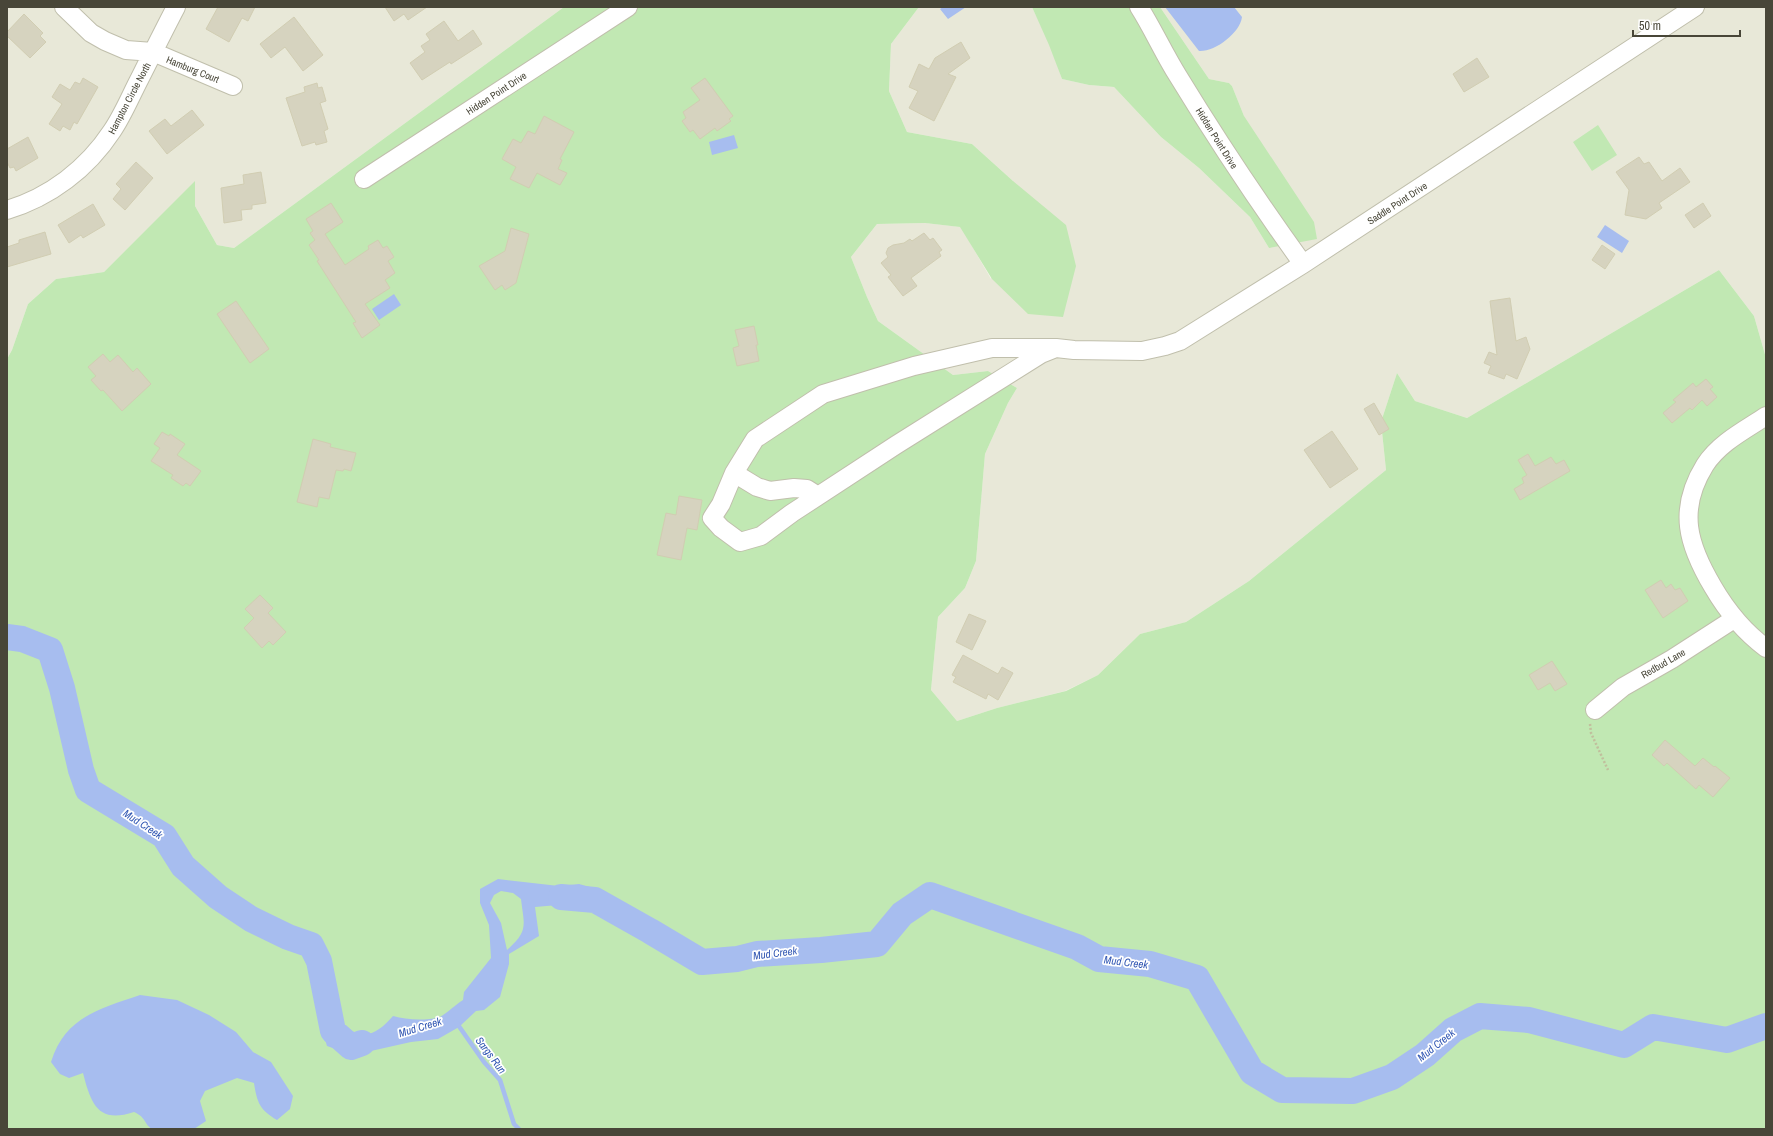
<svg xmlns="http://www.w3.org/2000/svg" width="1773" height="1136" viewBox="0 0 1773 1136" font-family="'Archivo Narrow',sans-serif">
	<rect width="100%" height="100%" fill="#f4f4e9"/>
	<path fill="#e8e8d8" d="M7,7H564L234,248L217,245L195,206V182L104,272L56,279L28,304L12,350L7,359Z
		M919,7H1032L1050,45L1062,79L1089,85L1114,87L1161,137L1199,168L1250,217L1269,248L1244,116L1232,86L1229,83L1209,79L1160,7H1766V358L1754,316L1719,270L1467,418L1415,401L1397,373L1381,422L1386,470L1249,581L1186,622L1140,634L1098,675L1065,691L997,708L957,721L931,690L938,617L965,588L976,561L985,454L1008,403L1017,388L988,371L953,375L878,321L867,297L851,257L877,224L925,223L961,227L991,279L1013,181L972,144L907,132L889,91L891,44Z"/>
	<path fill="#c1e8b3" d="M564,7H919L891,44L889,91L907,132L972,144L1013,181L1066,225L1076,266L1063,317L1028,314L992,279L960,227L925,223L877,224L851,257L867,297L878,321L953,375L988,371L1017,388L1008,403L985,454L976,561L965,588L938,617L931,690L957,721L997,708L1066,691L1098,675L1140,634L1186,622L1249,581L1386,470L1381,422L1397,373L1415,401L1467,418L1719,270L1754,316L1766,358V1129H7V359L12,350L28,304L56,279L104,272L195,181V206L217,245L234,248Z
		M1032,7H1160L1209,79L1229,83L1232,86L1244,116L1314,222L1317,239L1269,248L1250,217L1199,168L1161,137L1114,87L1089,85L1062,79L1049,45Z
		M1598,125L1617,155L1592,171L1573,142Z"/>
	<path fill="#a7bdef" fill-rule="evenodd" d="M943,7H966L948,19L940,9Z
		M1165,7H1234L1242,17C1240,33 1215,52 1199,51Z
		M734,135L738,148L712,155L709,142Z
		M1605,225L1629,241L1622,253L1597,237Z
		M394,294L401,305L379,320L372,309Z
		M498,879L559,886L579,884L601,890L590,909L558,905L535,907L539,936L509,954V964L500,997L484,1010L476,1011L459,1027L438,1039L411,1042L353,1055L327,1046L324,1036L346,1027C365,1042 379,1032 393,1016C407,1020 425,1021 440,1017C443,1016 458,1003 463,1000L464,992L491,958L489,925L480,903V889ZM501,891L513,893L521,899C524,925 529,931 507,950L501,923L490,903L494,895Z
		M140,995L177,1000L209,1015L236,1032L253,1052L271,1062L293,1096L290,1109L277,1120C260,1110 257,1103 254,1083L237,1078L205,1091L200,1101L206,1121L194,1129H152C143,1123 147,1118 134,1112C98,1124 91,1104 83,1073L69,1078L60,1074L51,1062C65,1017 99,1009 140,995Z"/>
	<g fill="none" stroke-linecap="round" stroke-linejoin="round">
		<path stroke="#a7bdef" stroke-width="4.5" d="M456,1022L484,1062L500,1080L514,1124L519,1129"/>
		<path stroke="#a7bdef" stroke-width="26" d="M7,637L22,639L50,650L62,688L81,770L88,790L164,836L183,866L218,897L251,919L288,937L311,945L319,961L333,1031L351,1047L362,1043
			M561,897L595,900L650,931L702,962L737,959L757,954L821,950L877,944L902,914L930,895L1077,947L1099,959L1150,964L1197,978L1252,1072L1282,1090L1353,1091L1392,1077L1425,1055L1453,1030L1480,1016L1529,1020L1624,1045L1653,1027L1727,1040L1766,1026"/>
	</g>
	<path fill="#d6d3bf" stroke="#d1cdb2" d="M218,7H255L248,21L242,18L229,42L206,29Z
		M385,7H427L408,20L404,14L394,21Z
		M24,14L43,33L40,36L46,42L30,58L7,36V32Z
		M294,17L323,55L303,71L285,47L271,58L260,44Z
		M444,21L458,41L473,30L482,44L451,64L450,62L422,80L410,63L425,52L421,46L430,40L426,34Z
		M961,42L970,58L948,74L956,77L934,121L909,108L918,91L909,87L919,64L929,69L935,58Z
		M1477,58L1489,77L1464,92L1453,74Z
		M83,78L98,87L77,124L74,122L70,130L63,126L60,131L49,124L62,104L52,97L60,84L70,90L75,82L80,84Z
		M705,78L733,116L729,119L731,121L717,131L715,128L700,139L693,130L690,132L682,121L686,118L683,112L700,100L691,88Z
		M317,83L318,88L322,87L326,101L320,103L328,129L324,131L327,142L316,145L315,142L302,146L286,98L305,92L304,87Z
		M192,110L204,125L167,154L149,131L165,119L171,126Z
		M544,116L574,132L560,159L562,160L558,169L567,173L560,185L537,173L529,188L510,179L516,167L502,159L513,139L521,143L528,131L535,134Z
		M28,137L38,158L16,171L14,167L10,168L7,162V149Z
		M1639,157L1644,164L1649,162L1662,181L1680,168L1690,182L1659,203L1662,208L1646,219L1625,215L1629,190L1616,172Z
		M136,162L153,178L125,210L113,199L121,189L116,184Z
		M261,172L266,203L252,205V209L241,210L242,220L224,223L221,188L244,184L243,175Z
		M331,203L343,222L325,234L345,265L369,249L368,246L378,240L383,248L387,246L394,257L388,261L395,273L385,280L390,288L365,304L380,325L362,338L353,323L356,322L317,261L319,260L309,245L315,240L310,233L313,231L306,219Z
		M1703,203L1711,216L1694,228L1685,215Z
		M93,204L105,225L83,238L81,235L69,243L58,225Z
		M511,228L529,234L516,283L505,290L502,285L495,290L479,266L505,251Z
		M45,232L51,254L7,267V247L19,243V240Z
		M924,233L930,240L933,238L942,250L939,252L941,256L911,278L917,286L903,296L888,277L891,275L881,263L888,257L886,253L888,248L893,245L904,243L910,239L912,241Z
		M1602,245L1615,254L1605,269L1592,260Z
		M1510,298L1516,341L1526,337L1530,349L1517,379L1506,374L1504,379L1488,373L1491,366L1484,363L1489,352L1497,355L1490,301Z
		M236,301L269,349L250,363L217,314Z
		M754,326L758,345H756L759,361L737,366L733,348L739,346L735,330Z
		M103,354L110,362L118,355L133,372L137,368L151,384L122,411L103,390L101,391L91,380L96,376L88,367Z
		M1706,379L1713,387L1710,389L1717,397L1707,406L1702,400L1692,410L1690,408L1672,423L1663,413L1676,402L1673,400L1693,383L1696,387Z
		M1374,403L1389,429L1379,435L1364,409Z
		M1332,431L1358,469L1330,488L1304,450Z
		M162,432L169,436L170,434L185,444L177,455L201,471L190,486L186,483L183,486L171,478L173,475L151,461L160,448L154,444Z
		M313,439L331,444L330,447L356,453L351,471L344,469L343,471L336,470L329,499L319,497L317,507L297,502Z
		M1528,454L1535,466L1551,457L1556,464L1564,460L1570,471L1520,500L1514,489L1524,483L1522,478L1527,475L1518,460Z
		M679,496L702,500L697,530L687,528L681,560L657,555L666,513L676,515Z
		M1661,580L1666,588L1671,584L1675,590L1680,588L1688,601L1663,618L1645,590Z
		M260,595L273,608L268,613L286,632L273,645L269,641L262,648L244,628L254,618L245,609Z
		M969,614L986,621L972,650L956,642Z
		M963,655L998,674L1002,667L1013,673L998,700L988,694L986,699L953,682L956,677L952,675Z
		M1552,661L1567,684L1555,691L1550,683L1538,690L1529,675Z
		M1665,740L1695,766L1703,758L1714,767L1715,766L1730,778L1713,797L1699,785L1696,789L1667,763L1664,766L1652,755Z"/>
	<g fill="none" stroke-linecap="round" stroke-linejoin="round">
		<g stroke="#c0bfac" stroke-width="20">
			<path id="minor" d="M64,7L91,33L105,41L126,50L153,52L233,86
				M1139,7C1153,29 1164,54 1178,76C1217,140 1259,203 1303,264
				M364,179L628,7
				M7,210C50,197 87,169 112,131C123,115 131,95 140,78C152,54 164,30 176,7
				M1056,348L1041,354L896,445L792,513L761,536L740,542L721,528L712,518L721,504L734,473L755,439L823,394L914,366L992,348H1056L1074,350L1142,351L1165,346L1180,341L1303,264L1695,7
				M1766,416C1745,430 1719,443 1705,465C1677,510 1688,545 1713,587C1727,611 1743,631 1766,648
				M734,473L757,487L770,491L794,488L807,489L818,496
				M1595,710L1623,687L1672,659L1734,619"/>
		</g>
		<path stroke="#c1bf9d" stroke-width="2.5" stroke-dasharray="2 2" stroke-linecap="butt" d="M1590,724L1591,733L1608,770"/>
		<use href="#minor" stroke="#fff" stroke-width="18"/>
	</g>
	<g text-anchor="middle" stroke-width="3.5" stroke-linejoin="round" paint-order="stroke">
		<g font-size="10" fill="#484638" stroke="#fff">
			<text transform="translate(193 69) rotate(22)" y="4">Hamburg Court</text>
			<text transform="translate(496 93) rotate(-33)" y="4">Hidden Point Drive</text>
			<text transform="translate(129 98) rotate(-62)" y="4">Hampton Circle North</text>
			<text transform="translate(1217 138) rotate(58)" y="4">Hidden Point Drive</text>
			<text transform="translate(1397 203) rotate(-33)" y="4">Saddle Point Drive</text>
			<text transform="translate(1663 663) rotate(-30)" y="4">Redbud Lane</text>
		</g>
		<g font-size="11" font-style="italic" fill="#3257b3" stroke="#fff">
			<text transform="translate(143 824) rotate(33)" y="4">Mud Creek</text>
			<text transform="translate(775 953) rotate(-7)" y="4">Mud Creek</text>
			<text transform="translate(1126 962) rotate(7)" y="4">Mud Creek</text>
			<text transform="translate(420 1027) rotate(-17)" y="4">Mud Creek</text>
			<text transform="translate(1436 1045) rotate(-39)" y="4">Mud Creek</text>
			<text transform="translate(491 1055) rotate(53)" y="4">Sargs Run</text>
		</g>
	</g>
	<rect width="1773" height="1136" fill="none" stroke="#484638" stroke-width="16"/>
	<path d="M1633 30v6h107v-6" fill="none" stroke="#484638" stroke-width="2"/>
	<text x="1639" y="30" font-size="12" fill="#484638" stroke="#ffffff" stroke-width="3" paint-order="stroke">50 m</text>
</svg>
